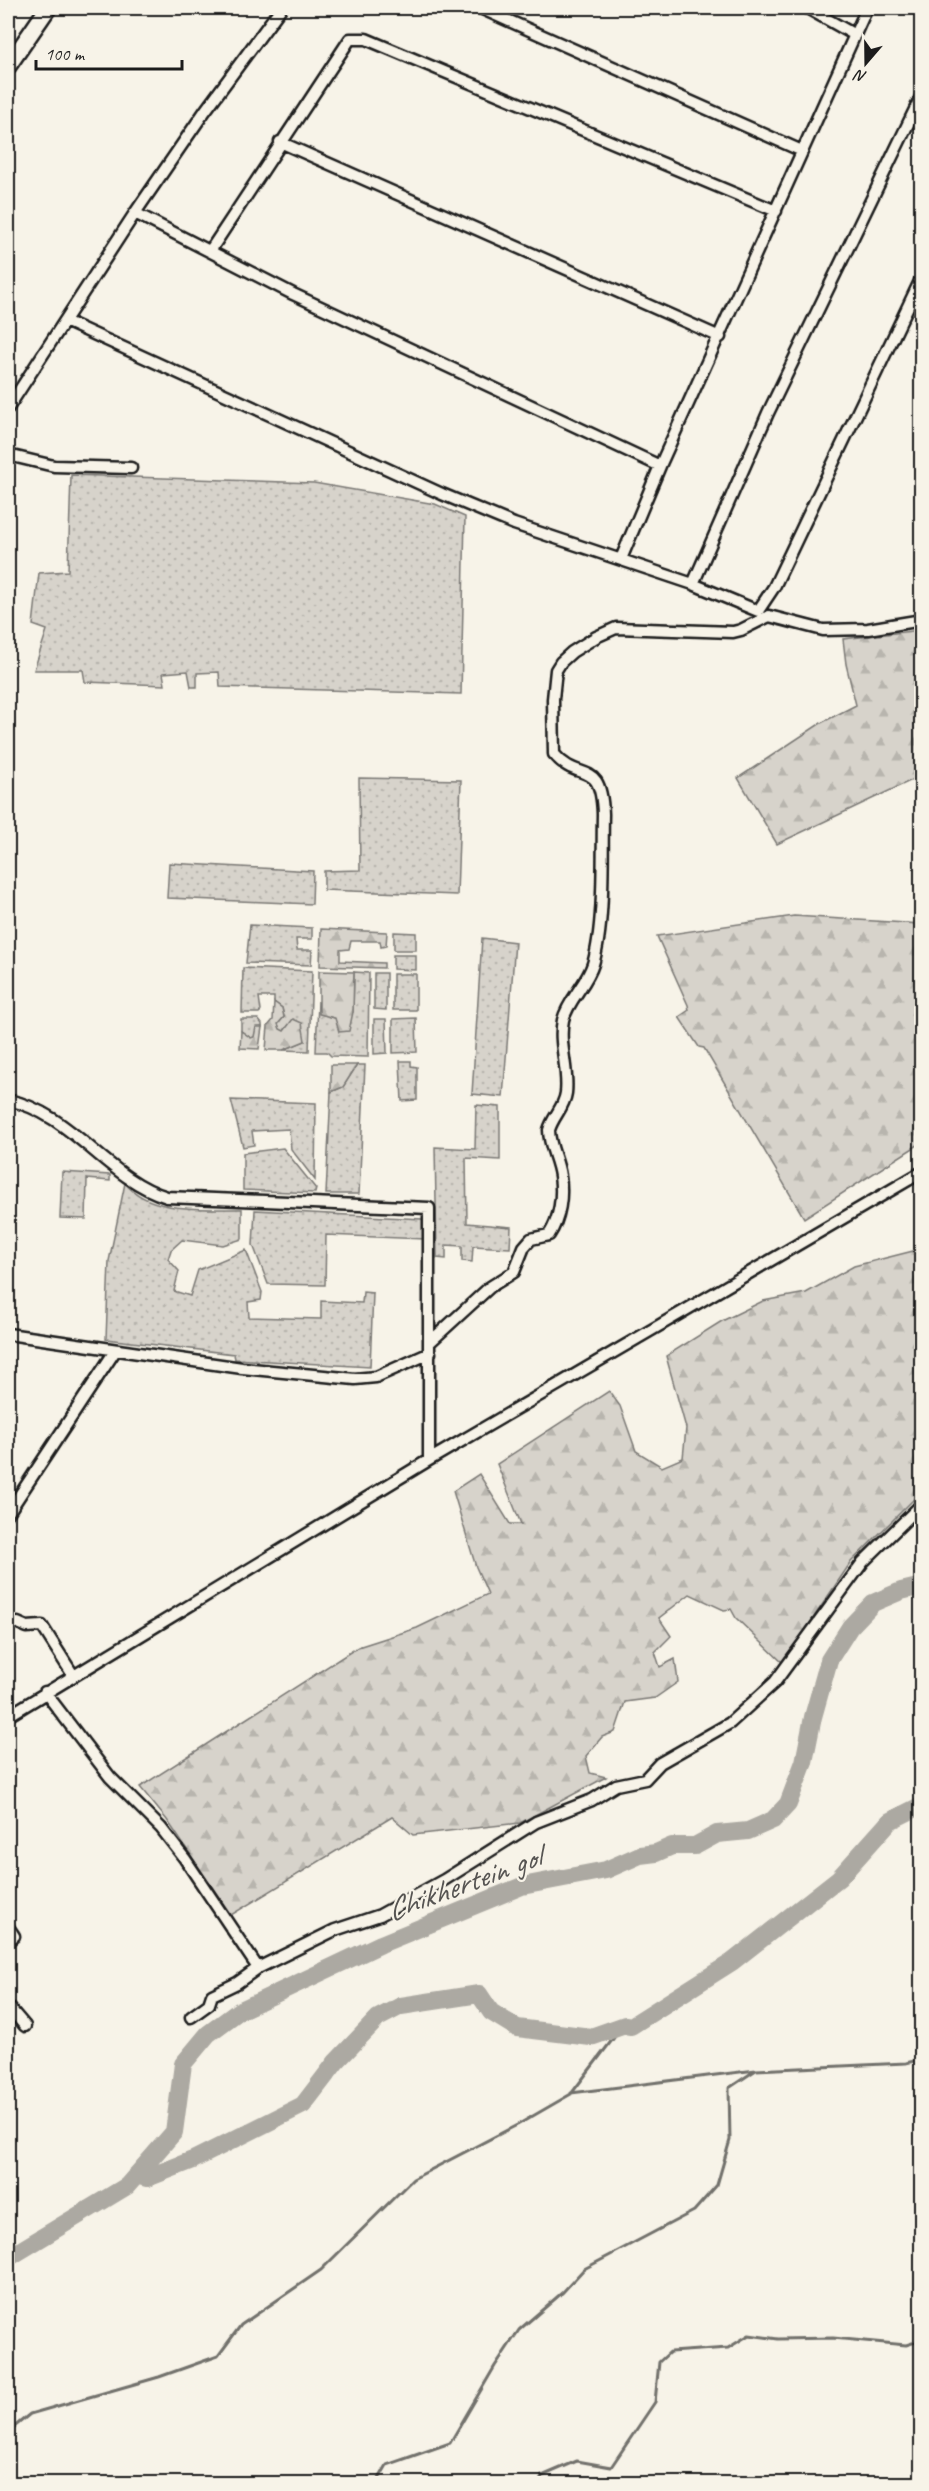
<svg xmlns="http://www.w3.org/2000/svg" width="929" height="2491" viewBox="0 0 929 2491" font-family="Caveat,sans-serif">
	<defs>
		<pattern id="grass-dots" width="8" height="8" patternUnits="userSpaceOnUse" patternTransform="scale(1.5)"><rect width="8" height="8" fill="#d7d3cb"/><path d="M2 2h.1M6 6h.1" fill="none" stroke="#b8b5ae" stroke-width="1.8" stroke-linecap="round"/></pattern>
		<pattern id="forest-firs" width="22" height="20" patternUnits="userSpaceOnUse" patternTransform="scale(1.5)"><rect width="22" height="20" fill="#d7d3cb"/><path d="M5 1l3.5 6h-7zM16 11l3.5 6h-7z" fill="#b8b5ae"/></pattern>
	</defs>
	<rect width="100%" height="100%" fill="#f7f3e8"/>
	<filter id="ink" filterUnits="userSpaceOnUse"><feTurbulence type="fractalNoise" baseFrequency=".0167" numOctaves="2"/><feDisplacementMap in="SourceGraphic" scale="12" xChannelSelector="R" yChannelSelector="G"/><feConvolveMatrix kernelMatrix="1 2 1 2 8 2 1 2 1" color-interpolation-filters="sRGB"/></filter>
	<g filter="url(#ink)">
		<path fill="url(#grass-dots)" stroke="#7a7874" stroke-width="1.5" d="M71,475L314,483L435,504L465,517L461,694L220,687L219,672L197,673V687H191L188,671L163,673L165,685L85,682L83,670H34L47,630L33,625L39,573L68,571Z
			M359,778L461,780L457,895L324,890V871L360,870Z
			M169,863L313,871L312,904L167,898Z
			M250,925L312,928V939H296L297,950H312L311,965L246,963Z
			M394,932L416,933V950H394Z
			M482,938L515,942L503,1097L472,1094Z
			M393,955H416V970L393,969Z
			M243,968L312,971L309,1051L283,1050L305,1041L293,1020L284,1031L280,1030L278,1024L284,1017L282,1008L274,1002V997H259L261,1011L259,1013H242Z
			M354,972L369,973L368,1057L331,1056L327,1052H316L318,1001L320,1014L335,1018L338,1022L353,1012Z
			M374,973H386V1010L374,1009Z
			M393,974H416V1010H393Z
			M416,1018L417,1052L393,1053V1019Z
			M241,1019H258L262,1024V1027L256,1028L255,1037L251,1038L241,1031Z
			M374,1019H386L387,1053L374,1054Z
			M400,1061H411V1066L417,1067V1100L402,1101Z
			M357,1065H365L359,1194H326L331,1092L343,1087Z
			M231,1100L316,1103L315,1180L291,1149L289,1129L252,1131L254,1145L243,1147Z
			M476,1105L500,1107V1160L466,1158L467,1223L511,1227L510,1248L473,1246L472,1262L462,1261V1246L446,1245V1259L437,1258L435,1147L475,1149Z
			M283,1148L316,1189L315,1193L243,1190V1153Z
			M62,1172L110,1175V1181L87,1179L86,1219L60,1218Z
			M125,1183C151,1215 205,1208 242,1209V1239L223,1245L182,1240L171,1250L168,1259L179,1271L174,1291L190,1296L198,1270L246,1250L262,1292L261,1300L248,1302L249,1317L321,1319V1301L362,1303L363,1292L373,1293L370,1367L235,1359L234,1354L106,1339L109,1261Z
			M255,1210L422,1219L425,1223V1239L326,1235L325,1285L268,1284L253,1245Z"/>
		<path fill="url(#forest-firs)" stroke="#7a7874" stroke-width="1.5" d="M921,630V778L912,780L777,844L738,778L821,723L856,705L846,664L843,639Z
			M794,916L922,924L921,1143L804,1218L704,1048L699,1047L679,1017L689,1010L688,1005L657,936Z
			M321,929L387,932L386,946L381,947L380,941H351L349,949L340,950V961L384,963V968L320,966Z
			M319,971L354,972L353,1012L349,1031L339,1032L335,1018L319,1014Z
			M274,1002L282,1008L284,1017L278,1024L280,1029L284,1031L293,1019L302,1023L305,1041L283,1050H266L268,1026L273,1020Z
			M256,1027H262L259,1049L240,1048L241,1031L251,1038L254,1037Z
			M331,1065H357L343,1087L331,1092Z
			M921,1249V1492L851,1562L783,1663L736,1618L731,1609L724,1610L690,1594L659,1618L671,1636L655,1652L660,1667L675,1659L678,1682L655,1698L625,1702L615,1732L602,1737L586,1756L590,1773L606,1777L520,1823L413,1835L392,1817L231,1915L167,1820L140,1787L358,1647L417,1628L488,1594L476,1567L453,1491L479,1474L510,1524H521L497,1464L609,1391L620,1406L636,1451L662,1467L683,1458L686,1428L666,1356L722,1321L763,1301L806,1293L854,1266Z"/>
		<g fill="none" stroke-linecap="round" stroke-linejoin="round">
			<path stroke="#72716c" stroke-width="3" d="M571,2093L756,2070L906,2063L922,2059
				M8,2432L30,2414L159,2377L218,2356L241,2325L321,2270L413,2179L519,2124L571,2094L616,2035L631,2026
				M376,2484L387,2465L450,2443L495,2366L519,2330L563,2292L584,2269L694,2211L717,2185L730,2140L729,2088L756,2070
				M539,2484L542,2476L577,2461L611,2467L655,2402L659,2362L670,2352L728,2348L749,2335L778,2339L833,2338L906,2345L922,2340"/>
			<path stroke="#aca9a2" stroke-width="18" d="M136,2175L147,2178L193,2160L303,2105L336,2062L378,2018L401,2006L479,1994L491,2012L517,2028L591,2037L625,2025L631,2026L732,1962L839,1878L890,1821L922,1805
				M8,2258L127,2186L174,2132L183,2064L208,2034L239,2011L381,1944L522,1886L606,1870L640,1855L656,1853L672,1846H695L717,1834L748,1831L773,1820L788,1804L804,1762L813,1717L829,1660L850,1627L873,1603L901,1591L922,1586"/>
			<g stroke="#1c1c1c" stroke-width="15">
				<path id="minor" d="M480,8L802,151
					M807,8L855,35
					M280,142L720,337
					M135,213L293,294L660,466
					M210,251L350,39H366L776,211
					M65,321L442,494L514,524L693,584L758,611L774,587L922,277
					M8,408L135,213L205,111L281,8
					M8,455L54,466L131,468
					M621,559L660,466L867,8
					M693,584L768,413L922,95
					M8,1100C72,1113 107,1179 167,1197L429,1208V1460
					M8,1334L242,1368L355,1379L376,1377L430,1353
					M430,1342L490,1287L514,1272L524,1247L531,1239L549,1235C560,1218 563,1196 560,1176C558,1160 549,1146 549,1130C553,1116 564,1108 566,1093C569,1069 558,1044 563,1020C568,1000 587,984 593,964C605,923 602,858 603,814C601,757 579,784 554,754L553,699L556,670L561,662L572,652L596,637L616,628L733,632L741,630L769,616L823,630L868,629L922,620
					M8,1513L115,1351
					M18,1623L27,1627L42,1626L73,1675
					M45,1692L110,1777L161,1828L185,1859L258,1968
					M8,1716L429,1460L922,1172
					M8,1927L14,1936L8,1941
					M8,2006L25,2026
					M191,2017L209,2004L212,1995L237,1983L258,1968L335,1930L380,1915L444,1880L536,1822L592,1800L616,1785L645,1779L660,1763L730,1723L775,1682L863,1562L922,1504"/>
			</g>
			<g stroke="#1c1c1c" stroke-width="20">
				<path id="secondary" d="M8,66L48,8"/>
			</g>
			<use href="#minor" stroke="#f7f3e8" stroke-width="10"/>
			<use href="#secondary" stroke="#f7f3e8" stroke-width="15"/>
		</g>
	</g>
	<g text-anchor="middle" stroke-width="4.5" stroke-linejoin="round" paint-order="stroke">
		<g font-size="32" font-style="italic" fill="#565452" stroke="#f7f3e8">
			<text transform="translate(463 1883) rotate(-20)" y="11">Chikhertein gol</text>
		</g>
	</g>
	<rect width="929" height="2491" fill="none" stroke="#f7f3e8" stroke-width="30"/>
	<rect x="15" y="15" width="899" height="2461" fill="none" stroke="#1c1c1c" stroke-width="2" filter="url(#ink)"/>
	<g transform="translate(866 63) rotate(200)" stroke="#f7f3e8" stroke-width="4.5" paint-order="stroke">
	<path d="M0-4.5L10 22L0 15L-10 22Z" fill="#1c1c1c"/>
	<text y="-9" font-size="16" font-weight="bold" text-anchor="middle" fill="#1c1c1c">N</text>
	</g>
	<path d="M36 60v9h146v-9" fill="none" stroke="#1c1c1c" stroke-width="3"/>
	<text x="45" y="60" font-size="18" fill="#1c1c1c" stroke="#f7f3e8" stroke-width="4.5" paint-order="stroke">100 m</text>
</svg>
